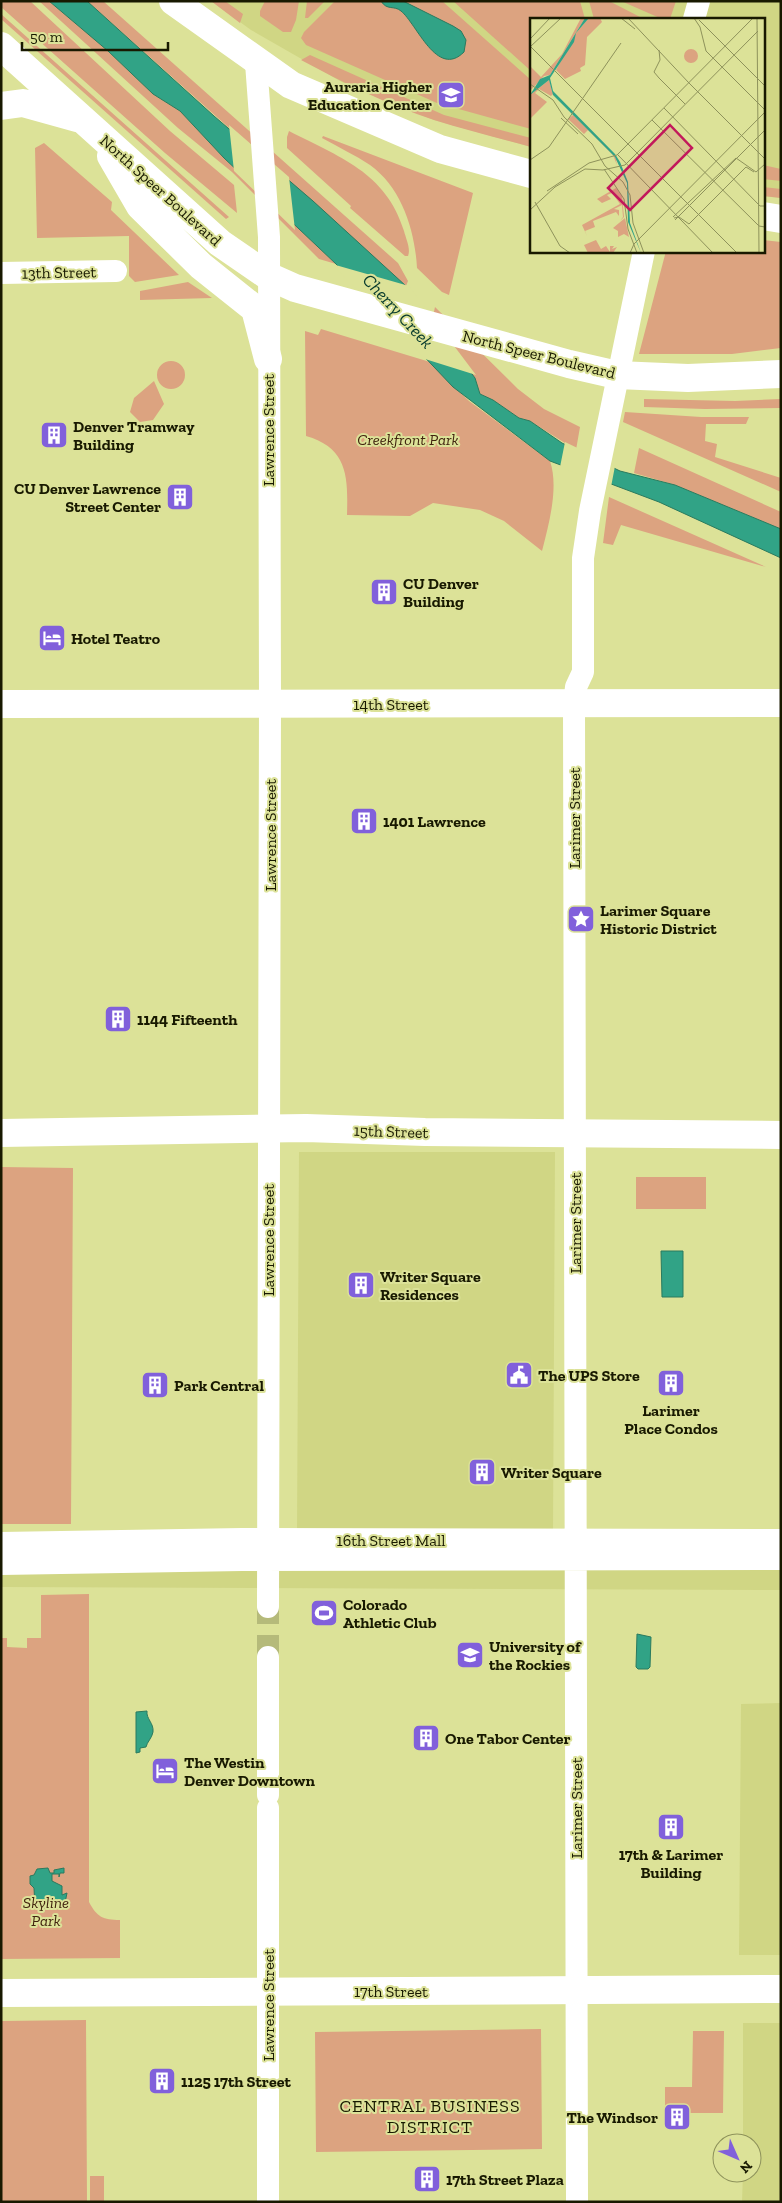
<svg xmlns="http://www.w3.org/2000/svg" width="782" height="2203" viewBox="0 0 782 2203" font-family="'Zilla Slab',serif">
	<rect width="100%" height="100%" fill="#dce298"/>
	<path fill="#d0d684" d="M211,1H781V198L763,196V19H531V147L434,120L347,85L251,30Z
		M299,1152H555L553,1533H297Z
		M781,1534V1590L1,1587V1535Z
		M781,1703V1955H739L741,1704Z
		M743,2023H781V2202H742L743,2173H752V2143H743Z"/>
	<path fill="#dca380" d="M1,1H30L170,131L234,185L237,213L165,153L1,7Z
		M39,1H49L108,51L153,94L180,111L224,158L336,264L319,259L232,172L178,128Z
		M87,1H103L398,263L408,281L406,286Z
		M211,1H225L243,14L240,23Z
		M265,1H299L296,20L291,32H283L260,16V11Z
		M307,1H325L308,18H305Z
		M335,1H442L531,80V129L437,103L306,45L301,38L304,32Z
		M453,1H580L585,19H531V71Z
		M589,1H609L644,19H594Z
		M621,1H676L670,19H662Z
		M1,14L229,217L226,219L1,19Z
		M310,55L444,115L531,138V147C499,138 466,130 434,120C388,105 344,83 301,60Z
		M289,131C339,157 386,172 404,231C406,239 411,249 408,256H405L350,208L351,206L287,148V137Z
		M323,136L473,193L449,295L442,292L417,268C415,231 402,188 370,165C355,155 338,147 322,138Z
		M44,143L112,202L111,210L179,275L135,282L129,276V236L37,238L35,148Z
		M763,165L781,169V181L763,179Z
		M763,187L781,189V198L763,196Z
		M763,240L781,242V348L732,354H639L666,251H763Z
		M188,282L212,298L140,300V291Z
		M435,307L518,389L544,409L580,427L576,450L530,421L519,418L493,400L480,394L475,378L432,321Z
		M321,329L430,362L469,401L550,461C559,487 549,524 542,551L504,521L480,510L433,503L410,516L347,515C348,477 348,448 306,436L305,331L318,335Z
		M157 375a14 14 0 1 1 28 0a14 14 0 1 1-28 0Z
		M154,381L164,404L153,420L140,422L130,412L134,398Z
		M644,399L735,401L781,399V408L705,409L644,407Z
		M625,412L701,417H749L746,424H706L705,441L717,444L715,457L781,478V492L623,422Z
		M639,448L781,512V529L675,485L634,473Z
		M609,497L766,567L621,525L613,545L603,543Z
		M1,1167L73,1168L71,1524H1Z
		M636,1177H706V1209H636Z
		M89,1594V1902C97,1917 103,1920 120,1920V1958L1,1959V1638H7V1647L27,1648V1638H41V1595Z
		M86,2020L87,2202H1V2021Z
		M541,2029L542,2149L316,2152L315,2032Z
		M693,2031H724L723,2113H665V2087H692Z
		M90,2176H104V2202H90Z"/>
	<path fill="#31a386" stroke="#2a7a5e" d="M49,1H87L214,116L313,201L406,286L475,378L480,394L493,400L519,418L530,421L562,443L620,471L675,485L781,529V558L659,502L550,461L453,387L336,264L224,158L180,111L153,94L108,51Z
		M381,1H403L453,26L461,31L466,40L464,52C437,79 417,24 401,11C394,5 387,11 381,1Z
		M661,1251H683V1297H662Z
		M637,1634L651,1637L650,1667L648,1669H638L636,1667Z
		M147,1711C146,1719 154,1723 153,1732C152,1738 147,1742 146,1747L140,1748V1752L136,1753V1712Z
		M48,1868L50,1873H54V1870L64,1868V1873H60L59,1877V1874H52V1881L62,1886V1895L67,1893L64,1908H57V1900L46,1899L45,1903L47,1908L35,1907L34,1888L30,1884V1876L34,1875L37,1869Z"/>
	<path fill="#dce298" d="M229,125L289,177L295,230L234,171Z
		M332,264L409,286L476,375L425,359Z
		M565,442L615,466L611,487L560,467Z"/>
	<g fill="none" stroke-linecap="round" stroke-linejoin="round">
		<path stroke="#b5ba7a" stroke-width="22" stroke-dasharray="22 11" stroke-linecap="butt" d="M268,1657V1607"/>
		<path stroke="#fff" stroke-width="22" d="M694,19L699,1
			M256,63L269,237L270,704L268,1607
			M1,273L116,271
			M1,1543L242,1539L781,1540
			M1,1564L242,1560L781,1559
			M268,1657V1795
			M268,1808V2202
			M577,2202L574,704L576,687L583,672V558L590,511L644,251"/>
		<path stroke="#fff" stroke-width="28" d="M173,1L291,85L440,149L531,174
			M1,46L220,243L268,276L295,288L569,364L617,375L688,378L781,374
			M1,106L23,103L77,118
			M111,156L140,206L201,266L255,309L268,359
			M763,216L781,219
			M1,704L781,703
			M1,1133L306,1128L425,1132L781,1135
			M1,1993L781,1989"/>
	</g>
	<defs>
		<g id="university-square" transform="scale(1.4375)"><rect x="-9" y="-9" width="18" height="18" rx="4" fill="#8160db" stroke="#dce298"/><path d="M0-5L7-2L0 1L-7-2ZM-4 1L0 2.5L4 1V4Q0 6-4 4Z" fill="#fff"/></g>
		<g id="building-square" transform="scale(1.4375)"><rect x="-9" y="-9" width="18" height="18" rx="4" fill="#8160db" stroke="#dce298"/><path d="M-4-6H4V6H1V3H-1V6H-4ZM-2.5-4.3h1.7v1.8h-1.7ZM.8-4.3h1.7v1.8H.8ZM-2.5-1h1.7V.8h-1.7ZM.8-1h1.7V.8H.8Z" fill="#fff"/></g>
		<g id="hotel-square" transform="scale(1.4375)"><rect x="-9" y="-9" width="18" height="18" rx="4" fill="#8160db" stroke="#dce298"/><path d="M-6-4.5h1.5V1H6V5H4.5V3h-9V5H-6ZM-4 0a1.8 1.8 0 1 1 3.6 0ZM.5 0V-2.5h3Q6-2.5 6 0Z" fill="#fff"/></g>
		<g id="sight-square" transform="scale(1.4375)"><rect x="-9" y="-9" width="18" height="18" rx="4" fill="#8160db" stroke="#dce298"/><path d="M0-6L1.8-2.2L6-1.7L2.9 1.2L3.7 5.4L0 3.3L-3.7 5.4L-2.9 1.2L-6-1.7L-1.8-2.2Z" fill="#fff"/></g>
		<g id="civic-square" transform="scale(1.4375)"><rect x="-9" y="-9" width="18" height="18" rx="4" fill="#8160db" stroke="#dce298"/><path d="M-.6-6.5H3V-4.5H.6V-3L4-1V1h2V6H-6V1h2V-1L-.6-3ZM-1.2 2.5V6h2.4V2.5Z" fill="#fff"/></g>
		<g id="stadium-square" transform="scale(1.4375)"><rect x="-9" y="-9" width="18" height="18" rx="4" fill="#8160db" stroke="#dce298"/><path d="M0-5a6.5 5 0 1 0 0 10a6.5 5 0 1 0 0-10ZM-3.5-1.8h7v3.6h-7Z" fill="#fff"/></g>
	</defs>
	<g fill-rule="evenodd">
		<use href="#university-square" x="451" y="95"/>
		<use href="#building-square" x="54" y="435"/>
		<use href="#building-square" x="180" y="497"/>
		<use href="#building-square" x="384" y="592"/>
		<use href="#hotel-square" x="52" y="638"/>
		<use href="#building-square" x="364" y="821"/>
		<use href="#sight-square" x="581" y="919"/>
		<use href="#building-square" x="118" y="1019"/>
		<use href="#building-square" x="361" y="1285"/>
		<use href="#civic-square" x="519" y="1375"/>
		<use href="#building-square" x="671" y="1383"/>
		<use href="#building-square" x="155" y="1385"/>
		<use href="#building-square" x="482" y="1472"/>
		<use href="#stadium-square" x="324" y="1613"/>
		<use href="#university-square" x="470" y="1655"/>
		<use href="#building-square" x="426" y="1738"/>
		<use href="#hotel-square" x="165" y="1771"/>
		<use href="#building-square" x="671" y="1827"/>
		<use href="#building-square" x="162" y="2081"/>
		<use href="#building-square" x="677" y="2117"/>
		<use href="#building-square" x="427" y="2179"/>
	</g>
	<g text-anchor="middle" stroke-width="4" stroke-linejoin="round" paint-order="stroke">
		<g font-size="16" font-weight="bold" fill="#181900" stroke="#dce298" text-anchor="start">
			<text x="432" y="92" text-anchor="end">Auraria Higher<tspan x="432" dy="18">Education Center</tspan></text>
			<text x="73" y="432">Denver Tramway<tspan x="73" dy="18">Building</tspan></text>
			<text x="161" y="494" text-anchor="end">CU Denver Lawrence<tspan x="161" dy="18">Street Center</tspan></text>
			<text x="403" y="589">CU Denver<tspan x="403" dy="18">Building</tspan></text>
			<text x="71" y="644">Hotel Teatro</text>
			<text x="383" y="827">1401 Lawrence</text>
			<text x="600" y="916">Larimer Square<tspan x="600" dy="18">Historic District</tspan></text>
			<text x="137" y="1025">1144 Fifteenth</text>
			<text x="380" y="1282">Writer Square<tspan x="380" dy="18">Residences</tspan></text>
			<text x="538" y="1381">The UPS Store</text>
			<text x="174" y="1391">Park Central</text>
			<text x="671" y="1416" text-anchor="middle">Larimer<tspan x="671" dy="18">Place Condos</tspan></text>
			<text x="501" y="1478">Writer Square</text>
			<text x="343" y="1610">Colorado<tspan x="343" dy="18">Athletic Club</tspan></text>
			<text x="489" y="1652">University of<tspan x="489" dy="18">the Rockies</tspan></text>
			<text x="445" y="1744">One Tabor Center</text>
			<text x="184" y="1768">The Westin<tspan x="184" dy="18">Denver Downtown</tspan></text>
			<text x="671" y="1860" text-anchor="middle">17th &amp; Larimer<tspan x="671" dy="18">Building</tspan></text>
			<text x="181" y="2087">1125 17th Street</text>
			<text x="658" y="2123" text-anchor="end">The Windsor</text>
			<text x="446" y="2185">17th Street Plaza</text>
		</g>
		<g font-size="16" fill="#181900" stroke="#dce298">
			<text transform="translate(161 190) rotate(42)" y="6">North Speer Boulevard</text>
			<text transform="translate(59 272) rotate(-1)" y="6">13th Street</text>
			<text transform="translate(539 354) rotate(14)" y="6">North Speer Boulevard</text>
			<text transform="translate(268 430) rotate(-90)" y="6">Lawrence Street</text>
			<text x="391" y="710">14th Street</text>
			<text transform="translate(574 818) rotate(-90)" y="6">Larimer Street</text>
			<text transform="translate(270 835) rotate(-90)" y="6">Lawrence Street</text>
			<text transform="translate(391 1131) rotate(2)" y="6">15th Street</text>
			<text transform="translate(575 1223) rotate(-90)" y="6">Larimer Street</text>
			<text transform="translate(268 1240) rotate(-90)" y="6">Lawrence Street</text>
			<text x="391" y="1546">16th Street Mall</text>
			<text transform="translate(576 1808) rotate(-90)" y="6">Larimer Street</text>
			<text x="391" y="1997">17th Street</text>
			<text transform="translate(268 2005) rotate(-90)" y="6">Lawrence Street</text>
		</g>
		<g font-size="16" font-style="italic" fill="#41230f" stroke="#dce298">
			<text x="408" y="445">Creekfront Park</text>
			<text x="46" y="1908">Skyline<tspan x="46" dy="18">Park</tspan></text>
		</g>
		<g font-size="18" font-style="italic" fill="#073a2d" stroke="#dce298">
			<text transform="translate(398 311) rotate(47)" y="6">Cherry Creek</text>
		</g>
		<g font-size="18" letter-spacing="1" fill="#181900" stroke="#dce298">
			<text x="430" y="2112">CENTRAL BUSINESS<tspan x="430" dy="21">DISTRICT</tspan></text>
		</g>
	</g>
	<g transform="translate(530 18)">
		<rect width="235" height="235" fill="#dce298"/>
		<path d="M51,0H55L20,57L14,58L0,73V48L11,59L32,36ZM59,0H70L72,4L57,19L55,47L50,50L51,53L35,61L26,52L46,15ZM154 38a7 7 0 1 1 14 0a7 7 0 1 1-14 0ZM19,62L23,76L21,78L9,71L5,75L17,84L0,101V77ZM43,97L84,137L89,145L86,142L87,147L83,137L58,112L54,116L38,101ZM86,170L92,178L94,199L90,203L93,199L92,187L84,191L89,192V198L86,194L63,203L65,209L55,213L57,218L52,207L90,186L82,175L77,177L81,181L72,185L67,181ZM95,200L99,219L94,216L88,219V213L83,210ZM66,222L71,231L76,228L80,234V228H84L82,231L87,229L83,235H58L54,227Z" fill="#dca380"/>
		<path d="M55,0H59L46,15L44,24L20,60L23,73L85,136L90,144L98,164L100,205L111,235L98,204L97,165L85,139L23,77L19,62L0,77L10,61L20,57Z" fill="#31a386"/>
		<path fill="none" stroke="#8e925b" stroke-width="1" d="M91,0L105,11M98,0L159,65M164,0L170,9L176,33L235,92M227,0L229,235M169,2L235,68M1,20L20,0M0,28L207,235M0,29L31,0M129,60L155,86M129,60L124,54L130,42L129,32M157,63L235,141M0,66L23,82L34,99L62,126L75,148L93,164L100,177L103,205L114,235M134,90L230,188H235M31,100L48,116M122,102L229,208L235,209M88,137L183,235M0,142L19,129L91,25M74,151L94,181L98,211L107,235M17,173L59,145L87,137L223,0M5,184L30,228L40,235M0,192L25,169L55,151L73,152L95,147L228,13M143,199L206,140L226,154L235,146M144,200L149,199L159,206L216,149L224,154M145,202L235,112M100,235L104,226L235,94"/>
		<path fill="#c2185b" fill-opacity="0.15" stroke="#c2185b" stroke-width="2.5" d="M140,107L162,130L100,192L78,170Z"/>
		<rect width="235" height="235" fill="none" stroke="#181900" stroke-width="2.5"/>
	</g>
	<rect width="782" height="2203" fill="none" stroke="#181900" stroke-width="5"/>
	<g transform="translate(737 2158) rotate(135)"><circle r="24" fill="#dce298" stroke="#8e925b"/>
	<path d="M0-4L9 19L0 12L-9 19Z" fill="#8160db"/>
	<text y="-8" font-size="14" font-weight="bold" text-anchor="middle" fill="#181900">N</text>
	</g>
	<path d="M22 42v8h146v-8" fill="none" stroke="#181900" stroke-width="2.5"/>
	<text x="30" y="42" font-size="15" fill="#181900" stroke="#dce298" stroke-width="4" paint-order="stroke">50 m</text>
</svg>
